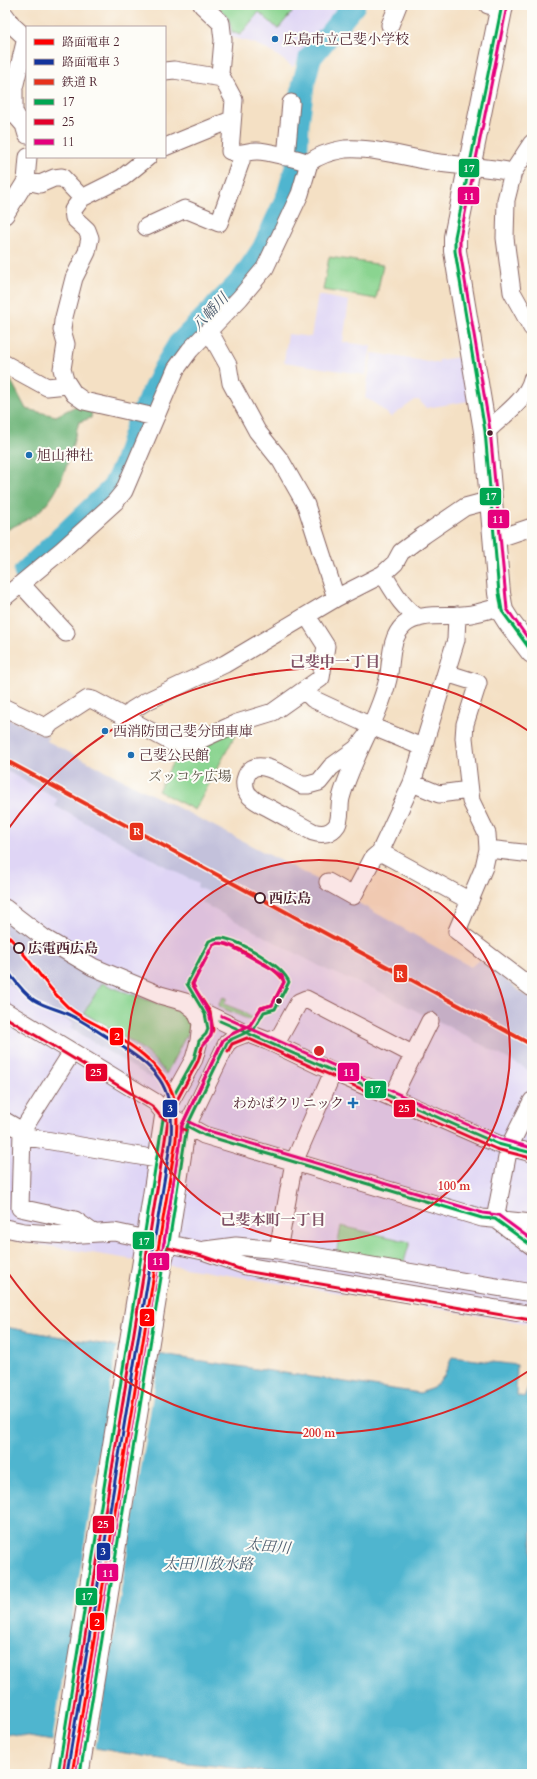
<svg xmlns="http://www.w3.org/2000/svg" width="537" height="1779" viewBox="0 0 537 1779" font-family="Cardo,'Noto Serif JP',serif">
	<rect width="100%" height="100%" fill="#fdfcf7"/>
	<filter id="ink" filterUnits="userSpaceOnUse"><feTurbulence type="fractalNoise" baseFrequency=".025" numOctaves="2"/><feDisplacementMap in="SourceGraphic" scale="8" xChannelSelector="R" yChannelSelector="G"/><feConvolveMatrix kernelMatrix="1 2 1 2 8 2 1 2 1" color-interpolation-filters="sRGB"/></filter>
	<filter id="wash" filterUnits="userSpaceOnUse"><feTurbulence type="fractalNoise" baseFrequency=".012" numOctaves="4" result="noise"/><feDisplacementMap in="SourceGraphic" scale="16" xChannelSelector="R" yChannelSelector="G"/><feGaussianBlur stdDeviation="0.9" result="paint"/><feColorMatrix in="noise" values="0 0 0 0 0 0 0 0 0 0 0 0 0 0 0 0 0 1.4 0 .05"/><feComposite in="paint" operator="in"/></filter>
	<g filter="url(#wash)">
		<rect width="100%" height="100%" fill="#f4e0c4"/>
		<path fill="#dfd5f5" d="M210,5H339L309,42L293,67L275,54L254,43L227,36Z
			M318,295L349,301L343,342L371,346L366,375L284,362L288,334L311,337Z
			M372,353L438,363L439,360L467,356L475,400L426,408L419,400H415L391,417L375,403L365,398Z
			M5,754L532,1048V1324L5,1239Z"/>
		<path fill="#c3c1db" d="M5,717L48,737L47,741L208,823L325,884L471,967L479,960L532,1000V1072L427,1015L426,1016L374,989L327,970L202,903L208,892L197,887L198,884L55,806L57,799L5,770Z
			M5,918L103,980L84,1013L145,1051L156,1060L166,1074L152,1079L70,1028L73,1024L5,982Z"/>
		<path fill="#8ad490" stroke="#6a7a5e" d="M216,5H298L278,29L259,12L240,35L232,32L228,17Z
			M329,257L383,265L376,299L323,290Z
			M239,728L195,810L158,791L178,752Z
			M102,983C130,995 157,1002 185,1014L190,1028L166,1074C148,1046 113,1031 84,1013Z
			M223,997L227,998L224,1004L244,1012L253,1020H250L220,1007L219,1004Z
			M341,1226L410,1242L403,1265L336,1255Z"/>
		<path fill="#6fb67a" stroke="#5c6a52" d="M5,373L8,375L26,409L56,416L76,406L92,408L91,418L79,422C70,451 65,487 42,509C32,519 17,524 5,531Z"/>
		<path fill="#50b5cf" stroke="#4d6a7d" d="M5,1327L175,1357L420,1393L433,1388L444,1376L452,1357L517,1365L516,1395L524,1397L532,1378V1774H288L179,1762L5,1733Z"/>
		<path fill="#f4e0c4" d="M117,1345L160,1352L95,1750L52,1743Z"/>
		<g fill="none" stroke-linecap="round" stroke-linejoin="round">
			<path stroke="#50b5cf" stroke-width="23" d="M25,572L113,488L124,466L136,429L144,410L164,369L179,344L242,280L263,249L288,195L296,167L298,123L303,86L310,58L354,5"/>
		</g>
	</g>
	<g filter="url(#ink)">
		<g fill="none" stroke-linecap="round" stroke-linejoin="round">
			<g stroke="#866361" stroke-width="19">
				<path id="minor" d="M202,5L221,23L223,40L220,74L234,100L230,151C242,156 245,151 257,151C267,151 298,159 309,163C318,155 333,151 345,149C371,147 408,157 433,162C460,166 486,167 513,172
					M488,5L501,8
					M5,15L13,26L26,38L14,88V111L17,117L24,125L27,135
					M390,25L398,5
					M165,71L174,70L222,78
					M532,143L513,172L506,200L505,238L512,292L532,328
					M165,147L226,122L232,121
					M148,157L122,178L82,198L73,210L74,218L87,230L90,238L87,252L74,278L63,321L62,330L66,344L62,369L65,380L74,394L84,401L155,417
					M286,157L291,103
					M26,181L40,184L54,178L62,177L82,198
					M5,215L26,181L28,157
					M146,227L185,209L219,223L241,161L242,154
					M207,332L213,338L228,365L231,383L257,431L281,461L306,505L336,598
					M5,364L47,387L67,385
					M485,431L490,428C504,415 528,398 532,379
					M496,539L532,527
					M383,574C393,590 402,608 419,618
					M22,585L66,633
					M5,597L62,550L115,502L124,491L176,369L190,350L240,298L265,268L300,194L309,163
					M446,673L478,683L465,724L464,738L471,801L487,834L488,849L484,867L457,931L532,988
					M304,690L313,699L371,726L422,747
					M5,708L47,728L51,723L88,699L93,700L182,748L237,723L273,712L321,678L326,646L307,616
					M128,718L132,710L145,702L225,664L336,598L383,574L395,563L401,552L424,535L465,507L491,500
					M365,738L356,749L331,767L319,782L308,785H302C288,779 252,750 245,780C244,786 246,793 251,797C256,802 263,805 269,808C284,816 298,824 313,832C322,835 331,834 337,825C341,818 339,807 341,798C352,757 378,721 388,679C392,661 389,639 404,625C418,612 445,617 463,615C476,614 489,610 501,606
					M412,783L439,794L469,790
					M488,849L532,854
					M380,852L470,901
					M328,882L353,896L373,858L380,852L412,783L456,640L457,615
					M5,908L44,938L93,967L160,995L185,1002L195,1010L201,1023L199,1041L194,1059L164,1113L145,1239L58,1774
					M192,1007L247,1033L268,1041L333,1072L498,1144L532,1153
					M5,1011L155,1102L164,1113L204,1135L482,1218L532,1223
					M268,1041L279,1038L299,1002L306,999L414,1055
					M72,1052L22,1131L20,1208L75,1220L92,1232
					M392,1098L430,1021
					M5,1121L22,1131L28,1137L157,1159
					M495,1219L509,1147L532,1101
					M497,1220L532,1246
					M5,1228L24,1232L67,1235L114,1232L203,1251L246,1266L532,1315
					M205,1250L236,1246L278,1250L532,1293
					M278,1250L294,1162L333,1072
					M80,1774L164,1259L169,1243L187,1126L227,1043L232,1039L247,1033"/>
			</g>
			<g stroke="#866361" stroke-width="24">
				<path id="major" d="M502,5L455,237V251L485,431L499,593L502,611L509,622L532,652"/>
			</g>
			<use href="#minor" stroke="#fff" stroke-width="17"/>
			<use href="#major" stroke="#fff" stroke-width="22"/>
			<g stroke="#fdfcf7" stroke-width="6">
				<path id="bus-1" d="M502,5L455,237V251L485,431L499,593L502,611L532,652
					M220,1021L498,1144L532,1153
					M187,1126L204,1135L482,1218L495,1219L532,1246
					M58,1774L164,1113L194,1059L199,1041L206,1034L208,1029L205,1014L187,984L209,941C215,938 221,937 227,939C243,943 283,966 289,982L275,1009L264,1012L254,1029L232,1039L227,1043L187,1126L169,1243L164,1259L80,1774"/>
			</g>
			<g stroke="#fdfcf7" stroke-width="6">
				<path id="bus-2" d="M5,1017L152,1106L161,1117L185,1130
					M228,1051L232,1044L247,1038L496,1149L531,1158
					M168,1248L202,1256L245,1271L531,1320
					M63,1774L169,1115L198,1061L203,1044L210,1037L213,1030L210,1012L192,984L213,945C217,943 221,943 225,944C238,947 279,969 284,982L272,1005L261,1008L250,1025L230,1035L223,1040L182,1125L164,1242L159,1258L75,1773"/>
			</g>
			<g stroke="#fdfcf7" stroke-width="6">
				<path id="bus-3" d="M507,6L460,238V251L490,430L507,609L532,644
					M222,1016L500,1139L532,1148
					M189,1122L206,1130L483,1213L498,1215L532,1240
					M75,1773L159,1258L164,1242L182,1125L223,1040L230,1035L250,1025L261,1008L272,1005L284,982L282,976L274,970L227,944L216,943L213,945L193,984C201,1004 215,1012 211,1036L203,1045"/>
			</g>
			<use href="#bus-1" stroke="#00a651" stroke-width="3"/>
			<use href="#bus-2" stroke="#e4002b" stroke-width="3"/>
			<use href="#bus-3" stroke="#e5007d" stroke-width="3"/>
			<g stroke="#fdfcf7" stroke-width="7">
				<path id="rail-1" d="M5,760L532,1045"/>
			</g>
			<use href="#rail-1" stroke="#e7311b" stroke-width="4"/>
			<g stroke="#fdfcf7" stroke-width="6">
				<path id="tram-1" d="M5,933C29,956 45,987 70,1009C79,1016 89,1021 99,1026C129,1043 163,1063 174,1098C178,1111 177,1126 176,1140L72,1774"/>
			</g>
			<g stroke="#fdfcf7" stroke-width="6">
				<path id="tram-2" d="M5,968C14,979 22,992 34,1000C45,1007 58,1009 70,1015C85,1022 98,1032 112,1040C156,1068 175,1084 171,1139L67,1773"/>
			</g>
			<use href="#tram-1" stroke="#f00" stroke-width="3"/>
			<use href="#tram-2" stroke="#13349b" stroke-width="3"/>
		</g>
	</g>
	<circle cx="319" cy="1051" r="191" fill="#d62828" fill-opacity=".12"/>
	<g fill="none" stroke="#d62828" stroke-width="2">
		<circle cx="319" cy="1051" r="191"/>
		<path d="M530 1370A382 382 0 0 1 6 1270M6 832A382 382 0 0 1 530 732"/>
	</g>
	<g fill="#1f6fb2" stroke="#fdfcf7" stroke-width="1.5">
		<circle cx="275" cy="39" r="4"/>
		<circle cx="29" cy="455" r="4"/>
		<circle cx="105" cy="731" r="4"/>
		<circle cx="131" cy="755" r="4"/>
		<path d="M351 1097h4v4h4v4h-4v4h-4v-4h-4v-4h4z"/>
	</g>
	<g fill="#4a1f2b" stroke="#fdfcf7" stroke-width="1.5">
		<circle cx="490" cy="433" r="3.5"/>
		<circle cx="279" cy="1001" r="3.5"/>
	</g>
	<g fill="#fdfcf7" stroke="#4a1f2b" stroke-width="2">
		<circle cx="260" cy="898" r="5"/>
		<circle cx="19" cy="948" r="5"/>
	</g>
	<g text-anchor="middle" stroke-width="4" stroke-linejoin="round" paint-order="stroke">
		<g font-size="14" fill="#4a1f2b" stroke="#fdfcf7" text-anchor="start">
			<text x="283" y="44">広島市立己斐小学校</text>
			<text x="37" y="460">旭山神社</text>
			<text x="113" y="736">西消防団己斐分団車庫</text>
			<text x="139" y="760">己斐公民館</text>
			<text x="344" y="1108" text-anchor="end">わかばクリニック</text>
		</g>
		<g font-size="14" fill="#5d5549" stroke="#fdfcf7">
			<text x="190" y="781">ズッコケ広場</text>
		</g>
		<g font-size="14" font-weight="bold" fill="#4a1f2b" stroke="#fdfcf7" text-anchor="start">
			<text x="269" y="903">西広島</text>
			<text x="28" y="953">広電西広島</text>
		</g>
		<g font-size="15" font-style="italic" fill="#4c5b6d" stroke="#fdfcf7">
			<text transform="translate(210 312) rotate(-47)" y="5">八幡川</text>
			<text transform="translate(268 1546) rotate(6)" y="5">太田川</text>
			<text x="208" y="1569">太田川放水路</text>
		</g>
		<g font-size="15" font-weight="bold" fill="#805266" stroke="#fdfcf7">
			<text x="335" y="667">己斐中一丁目</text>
			<text x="273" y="1225">己斐本町一丁目</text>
		</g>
	</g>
	<circle cx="319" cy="1051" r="6" fill="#d62828" stroke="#fdfcf7" stroke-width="2"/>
	<g font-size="12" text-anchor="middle" font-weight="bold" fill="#d62828" stroke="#fdfcf7" stroke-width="4" stroke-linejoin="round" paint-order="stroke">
		<text x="454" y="1190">100 m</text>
		<text x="319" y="1437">200 m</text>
	</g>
	<g stroke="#fdfcf7" stroke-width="1.5">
		<rect x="458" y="158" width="22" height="20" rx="4" fill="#00a651"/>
		<rect x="457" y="186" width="23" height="19" rx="4" fill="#e5007d"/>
		<rect x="479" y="487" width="23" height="19" rx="4" fill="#00a651"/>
		<rect x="487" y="509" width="23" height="20" rx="4" fill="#e5007d"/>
		<rect x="129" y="822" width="15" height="19" rx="4" fill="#e7311b"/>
		<rect x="393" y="964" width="15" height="19" rx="4" fill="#e7311b"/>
		<rect x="109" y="1027" width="15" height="19" rx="4" fill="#f00"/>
		<rect x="337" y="1062" width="23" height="20" rx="4" fill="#e5007d"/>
		<rect x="85" y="1063" width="23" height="19" rx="4" fill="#e4002b"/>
		<rect x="364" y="1080" width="23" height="19" rx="4" fill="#00a651"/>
		<rect x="393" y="1099" width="23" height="19" rx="4" fill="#e4002b"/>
		<rect x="162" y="1099" width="16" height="19" rx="4" fill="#13349b"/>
		<rect x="132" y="1231" width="23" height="19" rx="4" fill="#00a651"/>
		<rect x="147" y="1252" width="23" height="19" rx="4" fill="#e5007d"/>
		<rect x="139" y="1308" width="16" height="19" rx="4" fill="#f00"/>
		<rect x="92" y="1515" width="23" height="19" rx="4" fill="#e4002b"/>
		<rect x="96" y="1542" width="15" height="19" rx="4" fill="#13349b"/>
		<rect x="96" y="1563" width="23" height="19" rx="4" fill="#e5007d"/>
		<rect x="75" y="1587" width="23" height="19" rx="4" fill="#00a651"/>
		<rect x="89" y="1612" width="16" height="19" rx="4" fill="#f00"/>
	</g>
	<g font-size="11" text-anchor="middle" font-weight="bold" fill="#fff">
		<text x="469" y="172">17</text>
		<text x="469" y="200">11</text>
		<text x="491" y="500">17</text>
		<text x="498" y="523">11</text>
		<text x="137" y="835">R</text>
		<text x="400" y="978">R</text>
		<text x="117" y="1040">2</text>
		<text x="349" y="1076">11</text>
		<text x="96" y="1076">25</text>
		<text x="375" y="1093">17</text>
		<text x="404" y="1112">25</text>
		<text x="170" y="1112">3</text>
		<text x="144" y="1245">17</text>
		<text x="158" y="1265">11</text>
		<text x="147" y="1321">2</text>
		<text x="103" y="1528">25</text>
		<text x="103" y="1555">3</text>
		<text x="108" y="1577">11</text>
		<text x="87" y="1600">17</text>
		<text x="97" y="1626">2</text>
	</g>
	<rect width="537" height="1779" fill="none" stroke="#fdfcf7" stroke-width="20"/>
	<rect x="26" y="26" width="140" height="132" fill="#fdfcf7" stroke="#b5a4a5"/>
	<rect x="34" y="39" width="20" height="6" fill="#ff0000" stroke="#b5a4a5"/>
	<text x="62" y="46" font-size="12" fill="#4a1f2b">路面電車 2</text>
	<rect x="34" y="59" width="20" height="6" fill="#13349b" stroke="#b5a4a5"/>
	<text x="62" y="66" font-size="12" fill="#4a1f2b">路面電車 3</text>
	<rect x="34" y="79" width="20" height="6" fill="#e7311b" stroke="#b5a4a5"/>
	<text x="62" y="86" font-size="12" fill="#4a1f2b">鉄道 R</text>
	<rect x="34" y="99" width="20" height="6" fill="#00a651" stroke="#b5a4a5"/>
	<text x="62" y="106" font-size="12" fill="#4a1f2b">17</text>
	<rect x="34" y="119" width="20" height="6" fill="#e4002b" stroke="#b5a4a5"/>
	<text x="62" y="126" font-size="12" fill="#4a1f2b">25</text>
	<rect x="34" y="139" width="20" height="6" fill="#e5007d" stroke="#b5a4a5"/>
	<text x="62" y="146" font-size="12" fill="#4a1f2b">11</text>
</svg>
